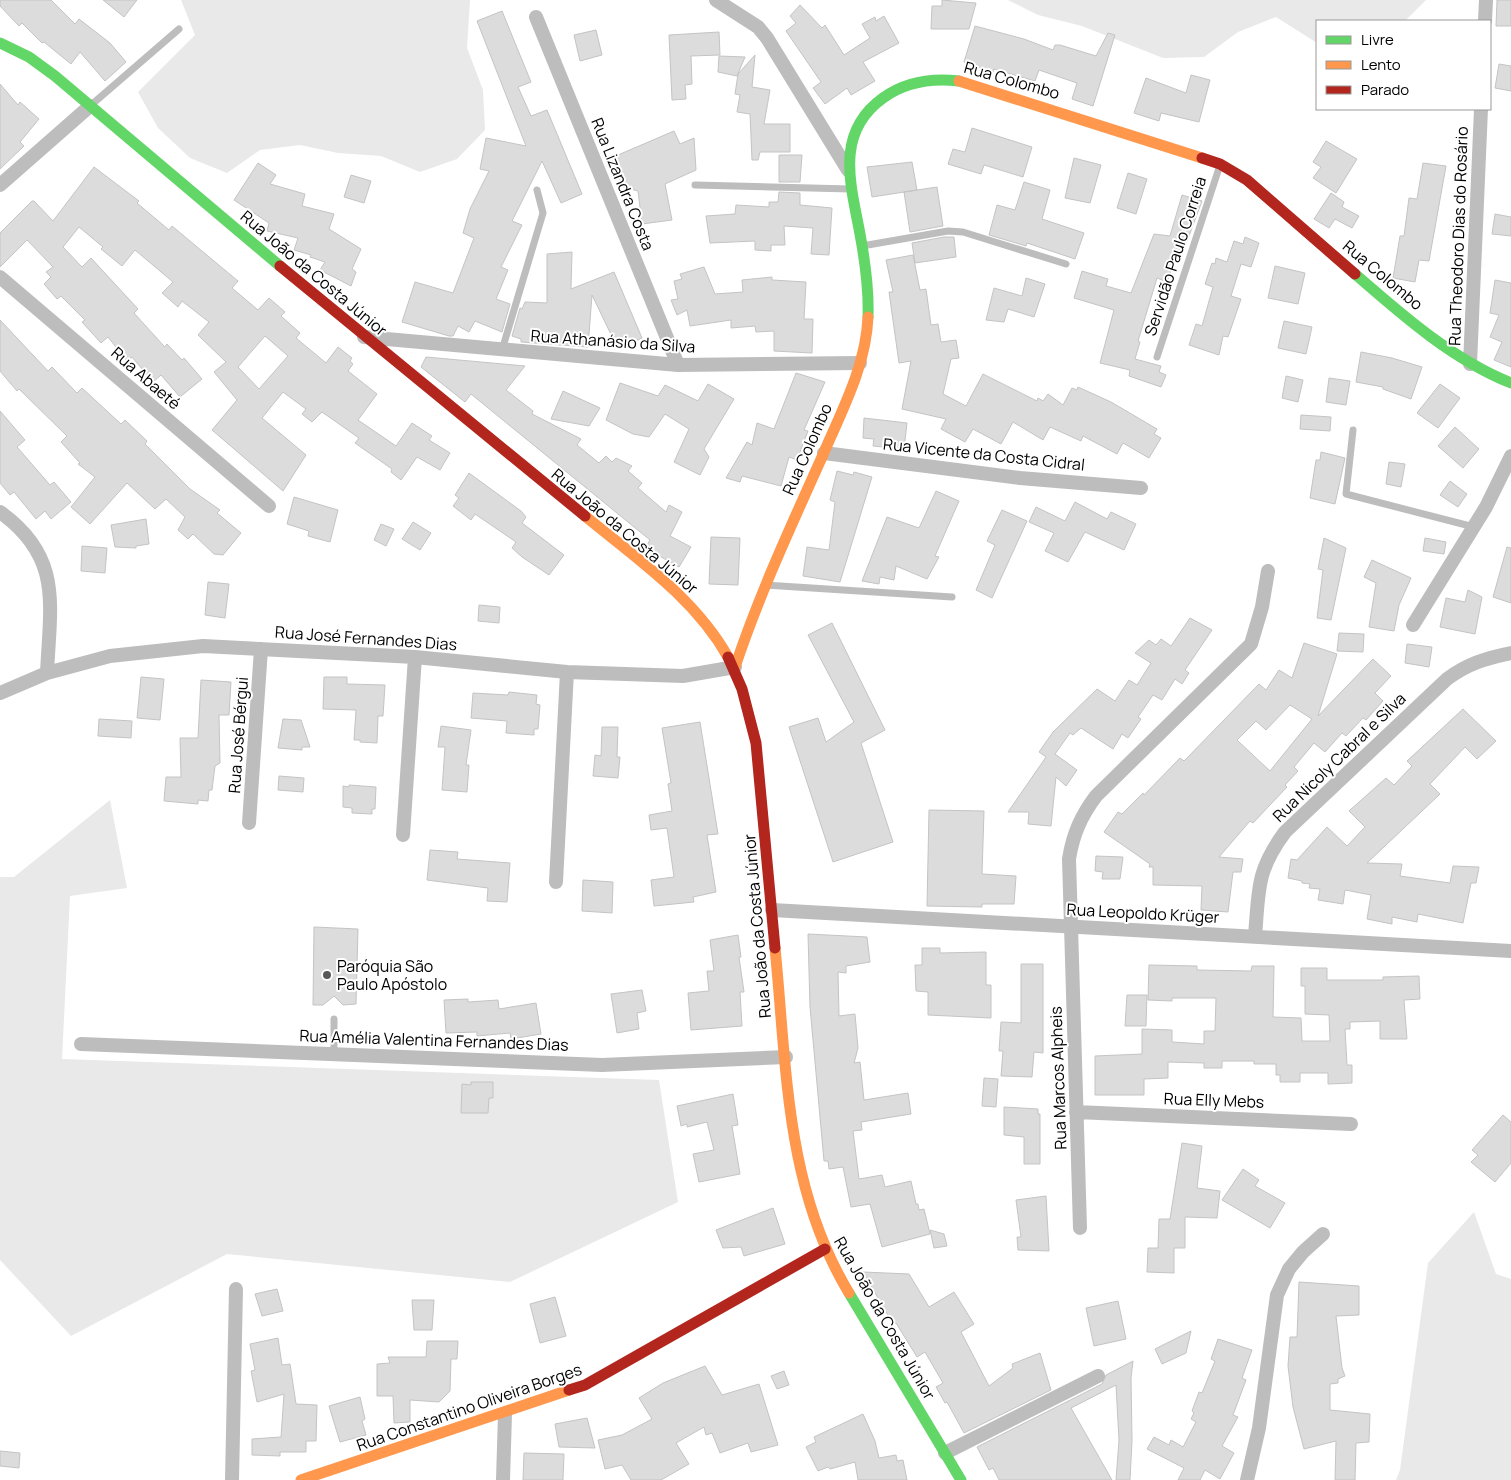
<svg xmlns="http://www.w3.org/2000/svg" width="1511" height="1480" viewBox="0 0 1511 1480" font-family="Manrope,sans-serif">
	<rect width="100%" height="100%" fill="#fff"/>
	<path fill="#e9e9e9" d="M181,0H470L467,48L483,90L485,130L457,159L420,172L381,156L338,153L300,145L260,150L227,173L190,158L158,128L138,92L195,35Z
		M1008,0H1426L1405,21H1317V43L1276,17L1238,32L1204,57L1163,58L1082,26L1038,15Z
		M110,800L127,888L70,896L62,1059L659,1080L678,1202L510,1282L227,1254L71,1336L0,1260V877H14Z
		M1474,1212L1496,1274L1511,1279V1480H1396L1400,1470L1428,1263Z"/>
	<path fill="#dcdcdc" stroke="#c4c4c4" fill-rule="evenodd" d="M0,0H51L75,24L79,19L110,43L126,62L105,81L80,52L71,64L44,42L42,43L22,23L19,26L0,6Z
		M103,0H137L124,17Z
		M942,0L976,3L969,29H931L932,6H942Z
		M1497,0H1511V26H1496Z
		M800,5L822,28L825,25L844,55L870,38L862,24L875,17L876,21L884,16L899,43L863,62L875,81L851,95L847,88L825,104L813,88L821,82L786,31L796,23L790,16Z
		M502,11L531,82L518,87L531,116L547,110L582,194L561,203L542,161L512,221L522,225L501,267L508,270L496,299L510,304L502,332L475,321L469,332L458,326L453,336H449L402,322L415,282L453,293L474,238L463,233L470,209L489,171L480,169L486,138L526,146L477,21Z
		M975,26L1024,39L1053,50L1055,45H1060L1096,56L1108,33L1115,35L1093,106L1072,99L1077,83L1039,70L1035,81L994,69L993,72L964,62Z
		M596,30L602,55L580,61L574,35Z
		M719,32L720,55L691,56L692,84L685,85L686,99L672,100L669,35Z
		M755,55L752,87L770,90L764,124H790V152H760L758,160H752L750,114L737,112L740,95L735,94L738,74Z
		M719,56L745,57L737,76L718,72Z
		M1499,64L1511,66V91L1495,88Z
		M1191,75L1210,80L1199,122L1161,113L1159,121L1134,113L1146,78L1186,93Z
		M0,84L18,105L20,102L39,119L20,142L24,146L0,169Z
		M972,128L1032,147L1023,177L984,165L981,174L948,164L953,149L965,152Z
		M674,131L680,144L694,138L696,170L665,184L672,220L642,224L638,191L623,187L611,158Z
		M1326,141L1357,159L1336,193L1313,178L1321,167L1313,162Z
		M779,155H802L800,182H779Z
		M1074,158L1101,165L1090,203L1065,198Z
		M912,162L917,190L872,197L867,167Z
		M258,163L276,175L270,184L305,194L302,206L334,214L329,229L361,249L352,269L356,272L351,286L320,270L325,262L310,257L311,255L294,250L298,238L267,231L269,223L234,200Z
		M1423,163L1446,166L1429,261L1419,260L1415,282L1393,278L1400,236H1404L1409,198L1417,199Z
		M94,167L139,201L137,203L169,230L172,226L238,281L232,288L258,310L269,298L285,312L281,316L300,333L296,338L326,363L338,347L352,358L350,361L353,364L348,371L377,394L358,420L396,446L412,423L432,436L429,440L450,453L440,470L417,457L401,480L391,472L392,469L355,443L359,438L322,412L312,422L302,414L306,409L283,392L262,418L306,455L283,491L212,430L237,400L214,372L226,362L198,335L209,322L182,301L178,307L162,293L173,282L135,250L122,266L101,249L103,247L79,227L63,247L82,267L91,258L138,309L134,313L163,345L165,347L167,344L182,360L184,358L202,379L180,397L161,375L153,382L132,357L127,361L108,337L101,343L82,322L85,320L61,296L57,299L44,284L51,277L46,272L53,267L27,240L0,267V233L32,201H34L53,221ZM265,336L288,356L259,389L238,367Z
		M1128,173L1147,179L1136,214L1117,208Z
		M351,175L371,181L364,203L344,197Z
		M1024,182L1050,190L1042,219L1084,233L1075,259L1027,243L1026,246L989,235L997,205L1015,210Z
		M937,187L943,226L910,232L904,192Z
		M779,192L800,193V205L832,208L829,255L811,254L813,228L784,226L785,245H771V251L755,250V241L710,243L706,216L735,214L736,205L769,207V202H778Z
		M1331,193L1344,202L1342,207L1359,216L1352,228L1335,219L1329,228L1314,219Z
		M1182,195L1202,201L1183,252L1178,251L1167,282L1157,278L1138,341L1140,342L1135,359L1161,366L1159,372L1166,375L1161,387L1129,376L1130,370L1100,363L1114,310L1074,298L1082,271L1108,279L1106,286L1131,293L1154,234L1170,236Z
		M1495,214L1511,217V236L1492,234Z
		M944,237H954L956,257L915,263L912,243Z
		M1245,237L1259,243L1251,267L1241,264L1231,296L1241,299L1228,337L1223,336L1219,355L1189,345L1196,324L1202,326L1213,287L1205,284L1212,263L1215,264L1216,258L1227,262L1234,241L1243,244Z
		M572,252L571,289L614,272L642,338L620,348L618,344L616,345L592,295L588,347L521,342V339L512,336L520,308L522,309L525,302L547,303V254Z
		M913,255L920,290L926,289L931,325L938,324L941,342L956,340L959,358L951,359L943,394L966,406L983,374L1037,401L1038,398L1043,401L1048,394L1063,405L1072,388L1077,390L1078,387L1111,402L1157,429L1154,434L1161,438L1149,458L1123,443L1117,454L1083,436L1081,441L1050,427L1043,440L1013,422L1001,444L973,429L965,442L941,429L946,419L902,409L911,361L899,363L889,292H893L886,260Z
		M1275,266L1305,273L1298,304L1268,298Z
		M704,267L715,294L743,292L742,280L772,277V280L806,282L804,319H813L812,353L774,351V331L756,332L755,326L731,328V320L690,326L687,310L677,315L671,300L678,299L674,281L682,279L680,274Z
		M1026,278L1045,284L1034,317L1008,309L1004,322L986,320L994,288L1022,296Z
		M1495,280L1511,283V367L1494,360L1502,342L1490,337L1499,315L1490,313Z
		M0,320L48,371L52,367L77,393L82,388L121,424L125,420L147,441L145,444L190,489L220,510L217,513L241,533L223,555L214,554L193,534L188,539L178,530L185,517L166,499L155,509L127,483L90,524L71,507L95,477L78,464L80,463L61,442L67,436L19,389L17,391L0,371Z
		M1284,321L1312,327L1306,354L1278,348Z
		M1361,352L1392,358L1422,367L1411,399L1383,389V387L1356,382Z
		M426,357L525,366L506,390L533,411L532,414L581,439L577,445L599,463L606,456L612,462L616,458L632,466L628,471L642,483L638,488L666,512L669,505L682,512L670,536L691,547L679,567L645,548L650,540L471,394L465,402L421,367Z
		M796,373L825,382L804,430L808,431L797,460L789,457L781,486L742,476L740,482L726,478L747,442L752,445L757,423L774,429Z
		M1286,376L1303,380L1298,402L1282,398Z
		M1329,378L1350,381L1346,405L1326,402Z
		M620,383L658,396L665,385L698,401L708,384L734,399L704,449L709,457L700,475L674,462L689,429L665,414L649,437L633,434L606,420Z
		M1440,384L1460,398L1438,428L1417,413Z
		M563,391L600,408L589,426L551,419Z
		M0,411L25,440L17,447L50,485L54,482L71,502L51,519L45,511L36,519L14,492L10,495L0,483Z
		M1301,415L1331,417L1330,431L1300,429Z
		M864,418L907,423L904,449L873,446L874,439L863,438Z
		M1455,427L1479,449L1463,468L1438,446Z
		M1321,452L1345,458L1335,504L1310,498L1316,460H1320Z
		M1389,462L1405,464L1401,487L1386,484Z
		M837,471L853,475L854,472L872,477L840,582L803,576L807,547L829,550L835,502L830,500Z
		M469,473L521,511L526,517L522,523L564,555L549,575L522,557L512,548L516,542L475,514L471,520L453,506L459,498L455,495Z
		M1450,481L1467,494L1458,507L1440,495Z
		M936,491L959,501L935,556L939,557L927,579L896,566L894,580L880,577L879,584L862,581L887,517L919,528Z
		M294,497L338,510L330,542L308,536L309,531L287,524Z
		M1075,502L1107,519L1111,512L1136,524L1124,550L1085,532L1068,562L1045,551L1054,533L1029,522L1036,507L1065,521Z
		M1002,510L1027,521L992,598L976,590L995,545L987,541Z
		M146,519L149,544L136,546V548L115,547L111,525Z
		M413,522L431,533L420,550L402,539Z
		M381,524L394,529L386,546L374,540Z
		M711,537L740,538L738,585L709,584Z
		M1324,538L1346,548L1331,620L1317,618L1323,570L1318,569Z
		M1425,538L1446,542L1444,554L1423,551Z
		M82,546L107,548L105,573L81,571Z
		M1507,547L1511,548V603L1493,597Z
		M1372,560L1411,578L1399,605L1394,631L1369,627L1376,583L1364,577Z
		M208,582L229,584L225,618L205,615Z
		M1468,590L1482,597L1475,634L1440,627L1446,598L1465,602Z
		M479,605L500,607L499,623L478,621Z
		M1190,618L1212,630L1185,670L1189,673L1182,684L1175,679L1162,700L1153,695L1138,717L1141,719L1128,738L1122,734L1113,749L1081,728L1073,735L1070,733L1055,754L1077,770L1066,786L1056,777L1051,826L1028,824L1029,812H1008L1046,757L1039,752L1053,732L1097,689L1115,701L1129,680L1137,685L1151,663L1135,653L1149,640L1156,645L1161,639L1171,646Z
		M832,623L885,730L861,743L893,842L833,862L789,727L818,718L826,742L854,722L808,635Z
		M1339,633L1364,634L1363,652L1337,651Z
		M1304,643L1337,654L1318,716L1373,659L1391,676L1375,693L1383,701L1366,720L1363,718L1346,736L1342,733L1325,752L1314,743L1294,767L1298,771L1285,785L1287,787L1253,823L1250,821L1219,857L1243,859L1241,872H1233L1228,912L1201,910L1202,886L1153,885V867H1149L1150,864L1104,832L1118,812L1122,814L1143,793L1144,795L1180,758L1184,761L1259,684L1266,690L1279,670L1292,678ZM1290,705L1312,719L1270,771L1237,740L1256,721L1266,730Z
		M1407,644L1432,647L1429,667L1405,663Z
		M141,677L164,679L160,720L137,718Z
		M324,677H347V684L385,685L383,716H378L377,743L360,742V740H354L356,710L323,709Z
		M201,680L231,682L229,715H219L220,763L215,766L212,790H209L208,801L198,800V804L164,801L166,777H181L180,738H198Z
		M509,692L537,695L536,704L540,705L538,729H534V735L506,733L507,721L471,718L473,693L508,695Z
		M1463,709L1496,741L1477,759L1465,747L1430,784L1440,794L1367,863L1402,864L1400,876L1450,883L1453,866L1479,867L1476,883H1471L1463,923L1418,914L1417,922L1392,917V924L1367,919L1371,895L1345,890L1343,904L1318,900L1320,889L1309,888L1310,884L1302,883V881L1288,878L1291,859L1297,860L1327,827L1347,846L1365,827L1349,811L1386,778L1394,785L1412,766L1407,761Z
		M99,719L132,721L131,738L98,736Z
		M283,719L301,720L310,747H302V750L278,748Z
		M700,722L718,834L707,835L716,892L693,897L694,902L654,906L651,880L674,877L667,828L651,830L649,815L672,811L668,784L671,783L662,728Z
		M441,726L471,730L466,765H469L467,792L442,790L445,747H438Z
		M602,727H618L617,757H620L618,778L593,776L595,755L601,756Z
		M279,776L304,778L303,792L278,790Z
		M349,785L376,787L375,809H372V814L352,813V808L343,807V786L349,787Z
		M929,810L984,811L982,874L1016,876L1014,904H982V907L927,906Z
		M430,850L458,852L457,859L510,863L507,902L487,901L488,888L427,880Z
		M1096,856L1123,857L1120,879H1102L1103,872L1095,871Z
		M583,880L613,882L612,913L582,911Z
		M314,927L358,929L356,1004L343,1005L334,996L323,1005H313Z
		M808,934L867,937L870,962L846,966V973L838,972L839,1016L855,1014L858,1048L854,1063L860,1062L864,1100L908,1093L911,1114L861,1122L862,1130L853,1131L859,1179L882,1175L885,1187L911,1181L916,1204H918L919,1210L924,1209L930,1234L882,1247L870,1204L851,1207L843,1167L829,1169L828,1161H824L810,1007Z
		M738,935L741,957H739L744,992H740L742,1026L691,1030L688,993L709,991L707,971H714L710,940Z
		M922,948H940V953L986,952V985H991V1018L928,1015V992L916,991L915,965H922Z
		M1021,964H1043V1053L1034,1052L1032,1077L1001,1076L1003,1051H999L1001,1022L1021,1023Z
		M1149,965L1197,966V970L1251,971L1252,966H1274L1273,1017L1301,1018L1302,1041H1330L1329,1015L1305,1014V986H1301V968H1327V980H1383V977L1419,976L1420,999L1404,1000L1407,1039H1380V1021L1350,1022V1029H1345L1347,1065H1352V1083L1328,1084V1073H1300V1082H1280V1075H1276V1064H1254V1061H1222V1068H1204V1063L1168,1062V1078L1144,1079V1095H1095V1056L1142,1054V1029L1172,1030V1042L1204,1044V1031H1215L1216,998H1172V1001L1148,1000Z
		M642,990L646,1011L637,1013L639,1029L617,1033L611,994Z
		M1127,995H1147L1146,1026H1125Z
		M468,999V1002L498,1000L499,1009L536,1003L541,1034L511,1039L510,1033L477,1036V1032L446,1033L444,1000Z
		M984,1078L998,1079L996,1107L982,1106Z
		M471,1082H493V1098H489L488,1113H461L462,1084L471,1085Z
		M733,1094L738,1125L732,1126L740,1174L699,1182L693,1154L714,1150L707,1122L687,1127V1124L681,1126L677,1106Z
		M1004,1107L1038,1109V1114H1040V1164H1024V1137L1004,1135Z
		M1503,1115L1511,1122V1163L1495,1182L1471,1162L1478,1155L1472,1150Z
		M1182,1143L1202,1146L1197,1188L1220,1191L1217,1218L1185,1217V1248H1174V1273L1147,1272L1148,1248H1158L1159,1219H1170Z
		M1243,1169L1259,1180L1255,1186L1285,1203L1270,1228L1222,1200Z
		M1046,1196L1049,1251L1018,1250L1017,1237H1021L1016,1200Z
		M773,1208L785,1244L744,1256L741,1247L723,1248L716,1230Z
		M930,1230L944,1234L947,1246L934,1248Z
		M863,1272L909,1274L929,1307L954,1292L974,1324L961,1332L989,1386L1013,1368L1012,1364L1040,1353L1051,1390L964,1433L947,1402L945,1403L936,1387L943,1383L925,1352L917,1357L896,1323L893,1324Z
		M1299,1282L1359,1286V1315L1336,1316L1342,1368L1345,1376L1338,1379V1383L1330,1384V1410L1370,1414L1369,1442L1356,1443L1355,1480H1335L1336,1441L1304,1449L1293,1407L1288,1366L1290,1337H1297Z
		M277,1289L283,1311L262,1316L255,1294Z
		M555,1297L566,1336L540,1343L530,1304Z
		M412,1300H434L432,1330H414Z
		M1118,1301L1126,1339L1094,1346L1086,1308Z
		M1191,1331L1186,1353L1162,1364L1155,1349Z
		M278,1338L282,1365L290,1364L296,1404L317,1405L316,1441H306V1452H280V1456L252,1455V1439L281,1437L284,1394L257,1402L251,1371L255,1370L250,1344Z
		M1218,1339L1252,1350L1242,1378L1246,1380L1233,1415L1238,1417L1222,1446L1234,1453L1220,1479L1205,1470L1200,1480H1178L1184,1468L1147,1449L1154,1437L1169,1445L1171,1440L1183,1447L1196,1422L1191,1419L1194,1413L1192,1411L1199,1392L1202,1393L1215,1361L1211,1359Z
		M427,1341H458L457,1359H451L450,1391L439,1402L410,1400V1422L394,1423L393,1396H377V1364L390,1363L388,1357H426Z
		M1133,1361L1131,1378L1132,1441L1130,1480H1116L1119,1440L1116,1385L1071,1408L1112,1480H999L993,1468L989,1470L977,1447L1102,1384L1106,1375Z
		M705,1366L722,1395L759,1384L778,1445L751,1452L748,1443L720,1453L712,1433L706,1435L704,1427L676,1443L689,1464L661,1480H631L622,1465L605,1469L598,1440L622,1435L652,1419L639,1398L663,1383Z
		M784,1371L789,1385L777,1389L771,1376Z
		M360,1397L365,1419L362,1421L366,1435L340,1442L329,1406Z
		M863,1414L875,1441L879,1458L896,1455L897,1461L903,1460L907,1480H858L855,1462L830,1469L828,1467L818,1471L806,1447L816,1442L814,1437Z
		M587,1418L595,1448L559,1447L555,1424Z
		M0,1451L20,1453L19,1468L0,1466Z
		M524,1453L564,1454L563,1480H523Z"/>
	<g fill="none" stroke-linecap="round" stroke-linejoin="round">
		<path stroke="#bdbdbd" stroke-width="7" d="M90,106L179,29
			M695,185L850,189
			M862,246L948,231L963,232L1066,264
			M502,350L543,213L537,190
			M1157,357L1220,165
			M1353,430L1346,494L1474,527
			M765,585L952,597
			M334,1019V1054"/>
		<path stroke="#bdbdbd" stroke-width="14" d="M716,0L758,27L767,38L848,170
			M536,17L678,365
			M1485,21L1486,0
			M0,185L90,106
			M0,277L269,506
			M364,337L678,365L860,363
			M1470,364L1481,109
			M824,453L1020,478L1141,488
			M0,512C63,557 50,605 47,673
			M1413,625L1486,507L1511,456
			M0,693L47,673L110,656L203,646L415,657L567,672L683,676L735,667
			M249,823L261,649
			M403,835L415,657
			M556,882L567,672
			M772,910L1511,951
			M1255,936C1259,890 1256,871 1285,832L1447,679C1467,664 1486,658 1511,653
			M81,1044L602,1065L786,1057
			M1076,1112L1351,1124
			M1080,1228L1069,859C1073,834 1081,816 1096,796L1251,644L1262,607L1268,571
			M945,1453L1098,1376
			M232,1480L236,1289
			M503,1480L505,1414
			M1247,1480L1259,1428L1277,1295L1289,1269L1303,1252L1323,1234"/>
		<path stroke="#63d668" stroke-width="11" d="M0,43L29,57L55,76L280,266
			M1355,274C1402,315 1453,360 1511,383
			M868,317C869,290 865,261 860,234C851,185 834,133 883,98C905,82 933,78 959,81
			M849,1293L961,1480"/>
		<path stroke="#ff974d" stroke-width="11" d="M959,81L1202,158
			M585,516C636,558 695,598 728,657
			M735,667C759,595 791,526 822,457C841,412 866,367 868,317
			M775,948C787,1068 785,1187 849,1293
			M301,1480L569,1390"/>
		<path stroke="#b3261e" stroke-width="11" d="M1202,158L1220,164L1247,180L1355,274
			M280,266L585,516
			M728,657L742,689L756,743L775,948
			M569,1390L585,1385L825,1249"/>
	</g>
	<circle fill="#595959" stroke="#fff" stroke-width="2" cx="327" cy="975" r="5"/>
	<g text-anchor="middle" stroke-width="4" stroke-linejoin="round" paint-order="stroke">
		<g font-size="16" fill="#000" stroke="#fff">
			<text transform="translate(1012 80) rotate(16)" y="6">Rua Colombo</text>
			<text transform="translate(623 184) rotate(68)" y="6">Rua Lizandra Costa</text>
			<text transform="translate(1458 236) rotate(-88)" y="6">Rua Theodoro Dias do Rosário</text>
			<text transform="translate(1175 256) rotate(-72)" y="6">Servidão Paulo Correia</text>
			<text transform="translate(314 273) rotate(40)" y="6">Rua João da Costa Júnior</text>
			<text transform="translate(1383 275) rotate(40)" y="6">Rua Colombo</text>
			<text transform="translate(613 341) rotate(4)" y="6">Rua Athanásio da Silva</text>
			<text transform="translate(146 378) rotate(41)" y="6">Rua Abaeté</text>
			<text transform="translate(807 449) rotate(-66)" y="6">Rua Colombo</text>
			<text transform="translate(984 454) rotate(6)" y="6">Rua Vicente da Costa Cidral</text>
			<text transform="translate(625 531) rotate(40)" y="6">Rua João da Costa Júnior</text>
			<text transform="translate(366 638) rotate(4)" y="6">Rua José Fernandes Dias</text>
			<text transform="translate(238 735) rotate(-86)" y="6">Rua José Bérgui</text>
			<text transform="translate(1339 757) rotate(-44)" y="6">Rua Nicoly Cabral e Silva</text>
			<text transform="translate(1143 913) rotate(3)" y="6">Rua Leopoldo Krüger</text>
			<text transform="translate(757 926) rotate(-95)" y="6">Rua João da Costa Júnior</text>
			<text transform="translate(434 1040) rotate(2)" y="6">Rua Amélia Valentina Fernandes Dias</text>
			<text transform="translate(1058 1078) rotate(-92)" y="6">Rua Marcos Alpheis</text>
			<text transform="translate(1214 1100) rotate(2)" y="6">Rua Elly Mebs</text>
			<text transform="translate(885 1318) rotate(60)" y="6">Rua João da Costa Júnior</text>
			<text transform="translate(469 1407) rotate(-19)" y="6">Rua Constantino Oliveira Borges</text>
		</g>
		<g font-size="16" fill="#000" stroke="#fff" text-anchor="start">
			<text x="337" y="972">Paróquia São<tspan x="337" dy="18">Paulo Apóstolo</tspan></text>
		</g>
	</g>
	<rect x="1316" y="20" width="175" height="90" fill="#ffffff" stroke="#999999"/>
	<rect x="1326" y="36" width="25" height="8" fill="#63d668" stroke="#999999"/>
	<text x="1361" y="45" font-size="15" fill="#000000">Livre</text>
	<rect x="1326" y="61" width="25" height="8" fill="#ff974d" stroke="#999999"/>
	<text x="1361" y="70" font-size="15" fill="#000000">Lento</text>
	<rect x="1326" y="86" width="25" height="8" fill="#b3261e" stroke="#999999"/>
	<text x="1361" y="95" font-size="15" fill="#000000">Parado</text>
</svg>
